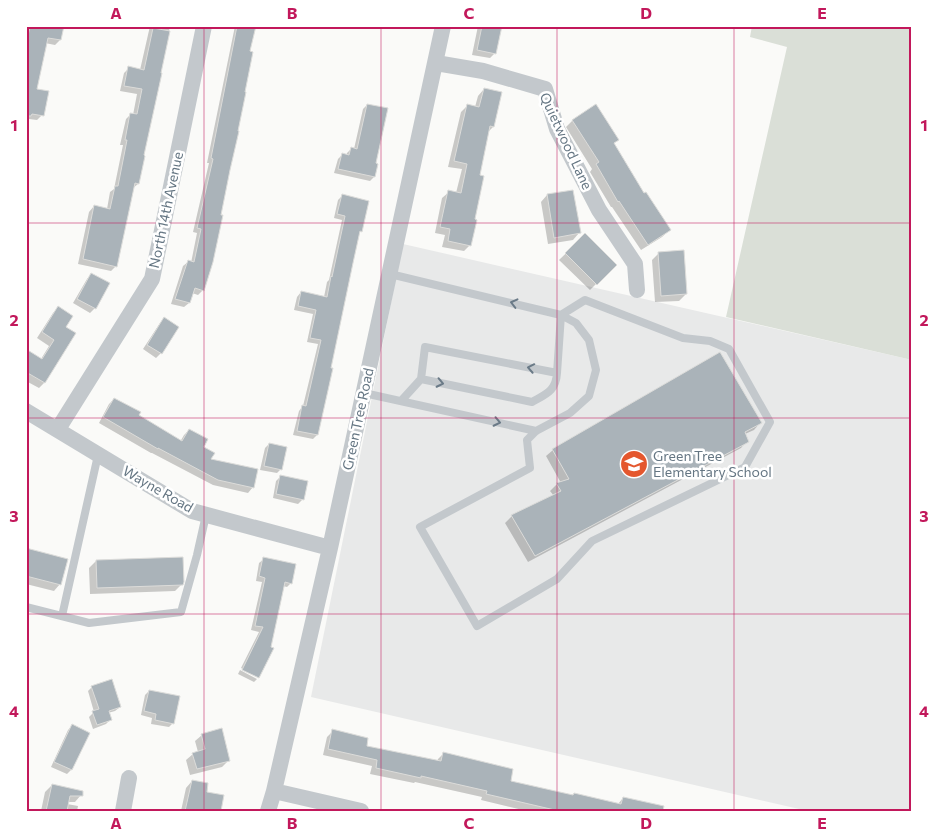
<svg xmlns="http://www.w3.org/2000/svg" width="938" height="837" viewBox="0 0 938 837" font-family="Commissioner,sans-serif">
	<rect width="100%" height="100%" fill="#fafaf8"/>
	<path fill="#e8e9e9" d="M403,244L912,360V811H808L311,697Z"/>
	<path fill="#dadfd7" d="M752,26H912V360L726,317L787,47L750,37Z"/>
	<path fill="#0003" d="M27,26H63L60,40L55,45L45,43L36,90L42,115L37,120L29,119L26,133Z
		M150,26H170L138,184L133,188L116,266L111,271L78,264L89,212L94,206L107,209L110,192L114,189L123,145H120L126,119L131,114L133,115L137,94L120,91L124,73L129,68L140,70Z
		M235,26H254L203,290L198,295L192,293L189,303L184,307L171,304L183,266L188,262L191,263L197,233L193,232L209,163H207Z
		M478,26H501L495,53L490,58L472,55Z
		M484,89L493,127L488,132L478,176L470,245L464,251L442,247L445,235L435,233L442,198L449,192L456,193L462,169L448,167L461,112L467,106L475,107L478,96Z
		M367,105L374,164L377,165L374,177L370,181L334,173L338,159L342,155L346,156L347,153L351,149H354L363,109Z
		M596,106L613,144L643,195L669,230L662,237L641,250L612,207H611L590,172L592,169L566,127L572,121Z
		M547,195L579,233L573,240L548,244L541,202Z
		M342,196L361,231L358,234L317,435L313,439L293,435L299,411L303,406L318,344L307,342L313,314L294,310L297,297L301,292L324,297L327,282L329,280L342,220L334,218L338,200Z
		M585,235L615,265L590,290L559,260Z
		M659,253L686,294L679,301L655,302L652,260Z
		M91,274L108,284L95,308L90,313L73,303L87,279Z
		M58,308L64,328L74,334L44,383L39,388L26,381V350L41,359L49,346L37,338L53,313Z
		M164,319L178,327L161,353L156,358L143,349L160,323Z
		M114,399L137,416L180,442L184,435L189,430L203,447L209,460L253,487L248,493L213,485L152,453H151L99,423L109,404Z
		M760,423L754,430L745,434L747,441L741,448L528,562L505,523L512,516L554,496L550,491L557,484L561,483L546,456L553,450Z
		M269,444L281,469L277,473L260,470L265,448Z
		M281,476L303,499L298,504L273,498L276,481Z
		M26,549L60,584L54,591L26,584Z
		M264,559L291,583L287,587L283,586L258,677L241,668L259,632L251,630L262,582L256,581L259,563Z
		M96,561L182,584L175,591L90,594L89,568Z
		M240,670L257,679L254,682L238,674Z
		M92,687L120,707L115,711L108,713L110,720L106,724L93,729L89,717L94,712L88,691Z
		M149,691L173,723L169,727L151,724L152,718L141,715L145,695Z
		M72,726L71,770L67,774L51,767L68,730Z
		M333,731L365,746L437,762L438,759L444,753L509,782L618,804L623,798L658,811H527L481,800L482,797L415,782L414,783L370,774L372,766L323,755L327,737Z
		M202,735L229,760L222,767L190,775L186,760L193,754L198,752L195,741Z
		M192,781L205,793L219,811H181L186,788Z
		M52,785L81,795L75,802H68L67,804L78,806L77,811H41L45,792Z"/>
	<path fill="#aab3b9" stroke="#dcdcda" d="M30,26H64L61,40L48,38L37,89L49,91L44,116L32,114L31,116H26V45Z
		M237,26H256L250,51L253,52L245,92H246L238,131H239L230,170L221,215H223L213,262L204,291L195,288L190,303L175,299L188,260L194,262L201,229L197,228L213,159L211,158Z
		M482,26H502L496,54L477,50Z
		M153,28L170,31L161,73H162L144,155L145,156L139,184L135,183L117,267L83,259L94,205L110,209L115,186H118L127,140H125L130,113L137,114L142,89L124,86L128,66L144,70Z
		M484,88L502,92L494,127L490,126L480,175L484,176L475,219L477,220L471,246L448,241L450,229L440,227L448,190L461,193L467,164L454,161L467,104L479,107Z
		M367,104L388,108L376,163L378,164L375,177L338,169L342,153L349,155L351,147L357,149Z
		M596,104L619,140L614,143L644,193L646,192L671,230L648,245L619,201L618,202L596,164L599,162L572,120Z
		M573,190L581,233L554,238L547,194Z
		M342,194L369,201L362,232L360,231L353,263L331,368H333L318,435L297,431L302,405L306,406L321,340L310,338L316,310L298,306L301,291L327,297L331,276L332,277L345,216L337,214Z
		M585,233L617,265L597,285L565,253Z
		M684,250L687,294L661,296L658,252Z
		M91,273L110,283L96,309L77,299Z
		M58,306L73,316L66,327L76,333L45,383L26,372V349L42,359L54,340L42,332Z
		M164,317L179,327L162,354L147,345Z
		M720,352L762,423L745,432L749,442L535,556L511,515L561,491L556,483L569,479L552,449Z
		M114,398L141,412L139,415L182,441L189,429L208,439L204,447L215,453L211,459L258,469L254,488L218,480L158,448V449L103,417Z
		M269,443L287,447L282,470L264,466Z
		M280,475L308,481L304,500L276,494Z
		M26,548L68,559L61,585L26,576Z
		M183,557L184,582L183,585L97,588L96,560Z
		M263,557L296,564L292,584L285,582L271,647L274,648L259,678L242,670L263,627L255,626L265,578L259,576Z
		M112,679L121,707L109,711L112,720L97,725L92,711L99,709L91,686Z
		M149,690L180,696L174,724L155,720L156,714L144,711Z
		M72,724L90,733L72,770L54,762Z
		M222,728L230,761L197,769L192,753L205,749L201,734Z
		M332,729L368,738L367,746L441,761L443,752L513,769L511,781L573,795L574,793L621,804L623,797L664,806L663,811H559L486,794L487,791L421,776V778L376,768L377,760L328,749Z
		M192,780L208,783L207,792L224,795L221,811H185Z
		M52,784L83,791V796H70L67,811H46Z"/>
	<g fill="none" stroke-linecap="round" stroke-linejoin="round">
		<path stroke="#c3c8cc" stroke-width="8" d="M390,274L561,315L576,323L589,340L596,370L589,396L570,413L536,431L527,440L530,468L420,527L477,626L557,579L592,541L745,467L770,422L729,349L710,341L683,338L585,300L561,315
			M557,373L561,315
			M364,393L536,431
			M401,401L421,379L532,402C546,394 556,391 557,373L425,347L421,379
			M26,607L89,623L181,612L197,555L206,515
			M62,616L98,455"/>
		<path stroke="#c3c8cc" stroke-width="16" d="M436,63L483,71L545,89L557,129L570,154L599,210L635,264L637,290
			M26,411L192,511L330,548
			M58,429L152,279L204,26
			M274,791L361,811
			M123,811L129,778
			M268,811L274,791L330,548L443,26"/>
	</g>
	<defs><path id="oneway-chevron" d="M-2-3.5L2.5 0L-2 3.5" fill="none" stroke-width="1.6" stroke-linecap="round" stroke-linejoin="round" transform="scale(1.25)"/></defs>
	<g stroke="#6a7a87">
		<use href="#oneway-chevron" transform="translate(514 303) rotate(-166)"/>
		<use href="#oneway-chevron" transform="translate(531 368) rotate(-169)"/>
		<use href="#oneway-chevron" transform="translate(440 383) rotate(12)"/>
		<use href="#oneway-chevron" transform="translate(497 422) rotate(12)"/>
	</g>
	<path fill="none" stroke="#c2185b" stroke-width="1" stroke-opacity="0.55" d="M204,26V811M381,26V811M557,26V811M734,26V811M26,223H912M26,418H912M26,614H912"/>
	<defs>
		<g id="school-disc" transform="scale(1.4375)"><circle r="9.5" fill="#e4572e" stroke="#fff"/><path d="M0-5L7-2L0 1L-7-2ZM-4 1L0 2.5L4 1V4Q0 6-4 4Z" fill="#fff"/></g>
	</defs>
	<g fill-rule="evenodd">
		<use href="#school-disc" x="634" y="464"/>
	</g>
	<g text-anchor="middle" stroke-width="5" stroke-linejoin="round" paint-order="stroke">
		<g font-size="14" fill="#657683" stroke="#fff">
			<text transform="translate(566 141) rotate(65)" y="5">Quietwood Lane</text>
			<text transform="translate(166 210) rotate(-78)" y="5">North 14th Avenue</text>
			<text transform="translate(358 419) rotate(-78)" y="5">Green Tree Road</text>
			<text transform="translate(158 489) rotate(30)" y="5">Wayne Road</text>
		</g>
		<g font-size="14" fill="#657683" stroke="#fff" text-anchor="start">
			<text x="653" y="461">Green Tree<tspan x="653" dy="16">Elementary School</tspan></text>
		</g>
	</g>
	<rect width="938" height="837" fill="none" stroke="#ffffff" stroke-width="55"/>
	<rect x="28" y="28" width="882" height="782" fill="none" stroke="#c2185b" stroke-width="2"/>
	<g font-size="16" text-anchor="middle" font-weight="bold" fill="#c2185b">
		<text x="116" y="19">A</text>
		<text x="292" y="19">B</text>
		<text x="469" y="19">C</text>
		<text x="646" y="19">D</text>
		<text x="822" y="19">E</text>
		<text x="14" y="131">1</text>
		<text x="924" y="131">1</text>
		<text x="14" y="326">2</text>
		<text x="924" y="326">2</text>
		<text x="14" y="522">3</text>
		<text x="924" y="522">3</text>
		<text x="14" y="717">4</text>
		<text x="924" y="717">4</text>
		<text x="116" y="829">A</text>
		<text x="292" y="829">B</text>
		<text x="469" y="829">C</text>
		<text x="646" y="829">D</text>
		<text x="822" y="829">E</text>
	</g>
</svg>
